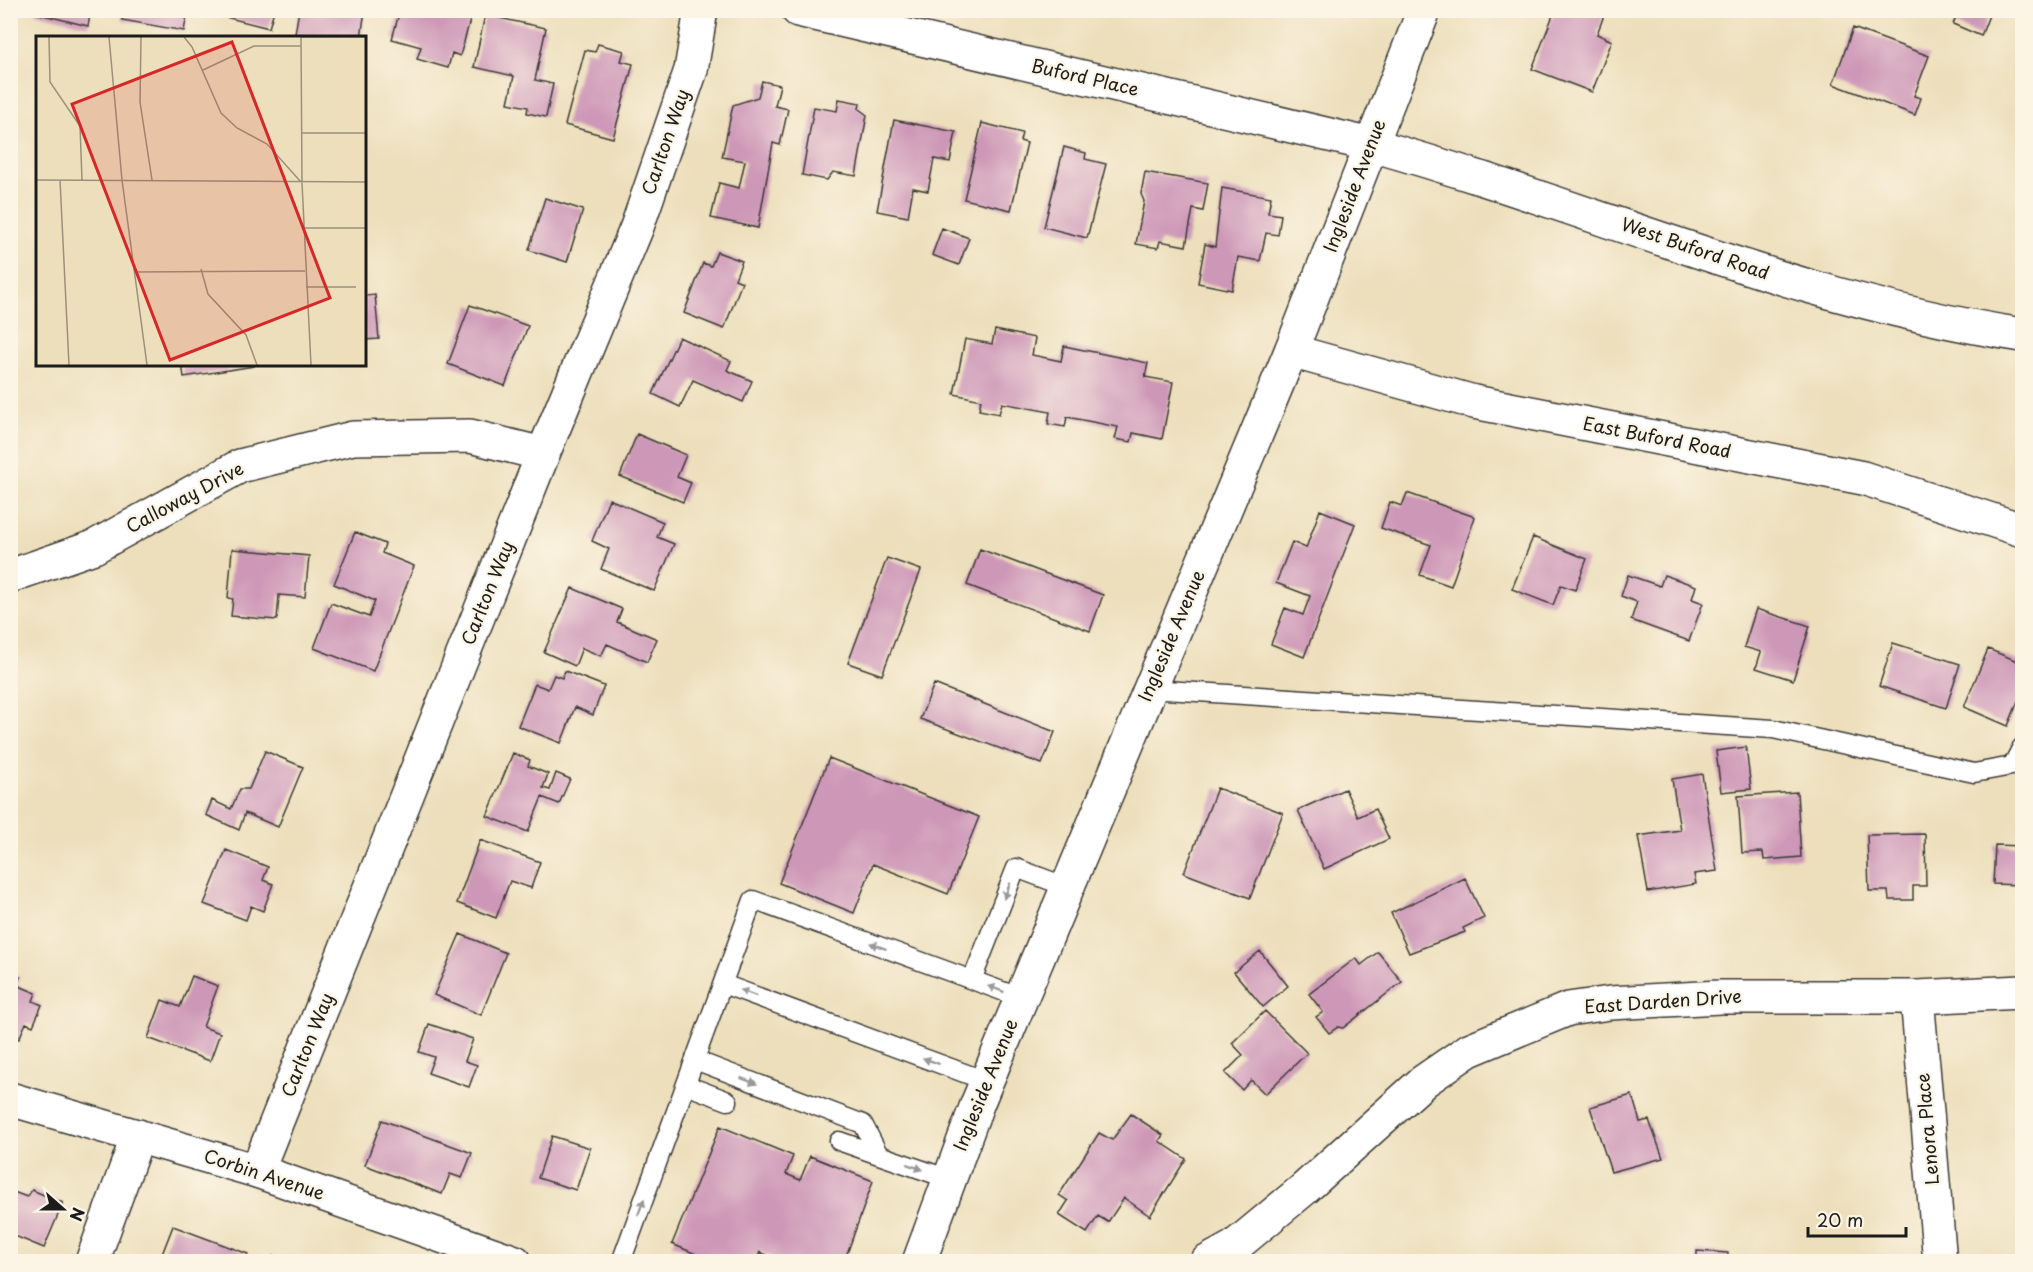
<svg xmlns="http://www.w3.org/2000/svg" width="2033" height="1272" viewBox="0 0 2033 1272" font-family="'Playpen Sans',sans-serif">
	<rect width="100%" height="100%" fill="#fcf5e5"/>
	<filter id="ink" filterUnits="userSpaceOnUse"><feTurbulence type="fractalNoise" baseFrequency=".0167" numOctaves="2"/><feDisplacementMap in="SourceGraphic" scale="12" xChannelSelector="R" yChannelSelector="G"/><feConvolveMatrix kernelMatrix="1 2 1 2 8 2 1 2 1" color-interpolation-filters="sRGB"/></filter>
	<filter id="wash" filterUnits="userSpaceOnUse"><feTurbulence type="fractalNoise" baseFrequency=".008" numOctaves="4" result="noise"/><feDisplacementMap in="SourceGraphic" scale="24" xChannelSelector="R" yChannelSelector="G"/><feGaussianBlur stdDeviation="1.35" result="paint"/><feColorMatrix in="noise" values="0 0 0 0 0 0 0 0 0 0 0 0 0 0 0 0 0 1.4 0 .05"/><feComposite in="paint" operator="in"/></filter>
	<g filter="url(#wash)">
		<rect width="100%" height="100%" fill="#eddfbc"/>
		<g id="blocks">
			<path fill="#cd97b7" d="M36,10H91L88,26L35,13Z
				M123,10H188L184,31L122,20Z
				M218,10H274L269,28L217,15Z
				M299,10H365L361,38H299L295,34Z
				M400,10L472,13L460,56L452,53L448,68L417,59L421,47L392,39Z
				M1555,10H1606L1597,34L1612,41L1592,92L1532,69Z
				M1959,10H1991L1981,36L1953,24Z
				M485,15L546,28L535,80L553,84L546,117L527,113L528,107L508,103L514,76L474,67Z
				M1853,28L1929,56L1914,96L1921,98L1915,115L1833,84Z
				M598,44L624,51L621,61L633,64L613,138L565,125L585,50L595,52Z
				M762,81L780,85L775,106L788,109L780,145L773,143L758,228L711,218L719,183L739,188L745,161L722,157L733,105L758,97Z
				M839,99L860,103L859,109L867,115L856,176L833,172L827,180L802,175L814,107L837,111Z
				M894,120L956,132L950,162L934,159L928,191L913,188L908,217L877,211Z
				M982,123L1022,133L1020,141L1027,143L1011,210L964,199Z
				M1064,147L1086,153L1085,159L1106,164L1087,238L1044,227Z
				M1145,172L1208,183L1203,211L1193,209L1186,246L1160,241L1158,248L1136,244L1144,201L1141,194Z
				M1222,188L1271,197L1268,213L1281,215L1278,235L1266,233L1260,261L1238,257L1232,290L1198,283L1205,244L1215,247Z
				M545,198L583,210L567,262L529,250Z
				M942,228L969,238L959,265L932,255Z
				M717,252L742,261L735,279L742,282L724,329L684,313L703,263L711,266Z
				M375,295L379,339L364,340V296Z
				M470,305L528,326L505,386L448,364Z
				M995,330L1035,338L1032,355L1061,361L1064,346L1148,363L1145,377L1173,382L1162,439L1133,433L1131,442L1115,439L1118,427L1067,417L1065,427L1048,424L1050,412L1002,403L999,414L979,410L981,400L954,394L965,339L992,344Z
				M679,337L731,361L727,370L752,381L743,402L693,380L680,407L653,394Z
				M182,364H254V366L184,377Z
				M637,434L686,455L677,477L691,483L683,502L620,476Z
				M1407,493L1475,517L1451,586L1420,575L1431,545L1381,528L1390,502L1402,506Z
				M609,499L663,522L657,537L674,544L654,591L601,569L609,549L592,541Z
				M1320,510L1355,524L1304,657L1271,644L1285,608L1303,615L1310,596L1276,583L1292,542L1306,548Z
				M355,532L385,544L382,553L414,566L373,671L314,648L331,603L369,617L375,601L334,584Z
				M1533,537L1587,559L1575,590L1561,585L1553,605L1512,589Z
				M232,549L309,556L305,597L279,595L277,620L231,616L233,599L228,598Z
				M980,549L1103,595L1090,631L967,585Z
				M887,558L921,570L882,675L848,663Z
				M1628,575L1660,586L1664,575L1696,586L1692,599L1703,603L1689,641L1631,620L1637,602L1621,596Z
				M572,588L622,609L617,622L657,639L647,662L607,644L601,656L582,648L575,666L544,652Z
				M1756,609L1810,626L1793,680L1756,668L1761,652L1744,647Z
				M1893,643L1960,664L1946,708L1879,686Z
				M1988,649L2022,663V691L2008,726L1964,707Z
				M565,671L604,686L593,715L575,707L561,743L518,726L535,684L548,689L554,675L562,678Z
				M934,684L1055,732L1042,764L920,719Z
				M1746,747L1751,789L1721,792L1716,751Z
				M265,751L303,767L278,827L245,813L239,830L206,815L212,800L231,809L240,789H249Z
				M513,753L530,760L528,766L548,774L543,788L550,790L556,773L570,779L559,804L542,797L528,832L487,816Z
				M829,758L979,817L948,894L873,864L854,913L779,883Z
				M1702,774L1717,871L1694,874L1696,884L1648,892L1638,836L1680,830L1672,779Z
				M1217,788L1283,813L1250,898L1184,873Z
				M1345,789L1358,817L1375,809L1389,839L1324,869L1298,810Z
				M1797,792L1801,857L1764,860L1763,852L1742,853L1738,796Z
				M1925,834L1926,886H1913V900H1889L1888,891H1869L1867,835Z
				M480,840L540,862L531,888L510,881L496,918L457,903Z
				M1995,845L2022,846V885L1993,884Z
				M226,850L268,867L263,880L273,884L263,911L251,906L246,920L204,904Z
				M1465,878L1484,918L1463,928L1465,932L1409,953L1391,913Z
				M460,934L506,953L481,1015L434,995Z
				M1260,951L1288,986L1263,1007L1234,972Z
				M1378,952L1402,982L1343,1028L1338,1027L1329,1033L1316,1017L1323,1012L1309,994L1356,958L1361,965Z
				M10,974L20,977L17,985L36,993L33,1001L42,1005L33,1026L26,1023L19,1039L10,1035Z
				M192,976L218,986L203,1027L220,1033L210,1061L148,1038L162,1000L180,1007Z
				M1265,1011L1307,1053L1265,1094L1251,1080L1242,1090L1225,1073L1243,1055L1232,1043Z
				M429,1024L473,1039L465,1061L477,1065L469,1087L428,1073L434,1057L419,1052Z
				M1632,1095L1640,1122L1649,1120L1663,1158L1611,1172L1590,1107Z
				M1131,1114L1163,1135L1159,1141L1186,1159L1150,1216L1124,1198L1108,1222L1098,1216L1087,1233L1059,1215L1068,1201L1059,1195L1099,1133L1112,1140Z
				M382,1120L472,1153L462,1178L450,1174L442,1194L365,1165Z
				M720,1126L793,1156L786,1174L800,1180L810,1156L873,1181L844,1262H773L774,1258L760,1252L756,1262H715L672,1244Z
				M552,1136L590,1148L576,1190L538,1178Z
				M32,1190L63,1203L44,1248L10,1234L11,1191L27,1197Z
				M173,1226L248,1254L245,1262H159Z
				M1697,1251L1728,1253V1262H1697Z
				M273,1256L289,1261V1262H271Z"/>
		</g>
	</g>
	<g filter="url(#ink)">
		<use href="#blocks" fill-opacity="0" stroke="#3b3934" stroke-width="1.5"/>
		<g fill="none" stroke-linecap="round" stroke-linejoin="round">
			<g stroke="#3b3934" stroke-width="21">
				<path id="service" d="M1150,689L1773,729L1974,773L2012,766L2022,747
					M972,980L1021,998
					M723,984L986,1081
					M695,1060L863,1124L879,1155L949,1179
					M686,1085L728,1101
					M839,1141L879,1155
					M621,1262L753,900L972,980L1016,868L1067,887"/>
			</g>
			<g stroke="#3b3934" stroke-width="36">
				<path id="minor" d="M798,10L1372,145C1589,206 1798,301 2022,335
					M1291,351L1474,402L1863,478L2022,530
					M10,576L94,547L240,466L353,438L470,436L543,454
					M1917,997L1940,1262
					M257,1171L543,454L637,227L691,70L701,10
					M92,1262L138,1136
					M1207,1262L1234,1247L1304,1189L1424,1081L1469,1050L1568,1009L1610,1003L1720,997H1917L2022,992"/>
			</g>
			<g stroke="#3b3934" stroke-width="36">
				<path id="tertiary" d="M10,1099L257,1171L515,1262
					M919,1262L978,1102L1291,351L1424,10"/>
			</g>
			<use href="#service" stroke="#fff" stroke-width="18"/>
			<use href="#minor" stroke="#fff" stroke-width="33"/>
			<use href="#tertiary" stroke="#fff" stroke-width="33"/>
		</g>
		<defs><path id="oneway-solid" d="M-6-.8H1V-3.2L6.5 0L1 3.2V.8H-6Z" transform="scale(1.5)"/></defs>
		<g fill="#999">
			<use href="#oneway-solid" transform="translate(1007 891) rotate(112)"/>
			<use href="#oneway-solid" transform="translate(878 946) rotate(-160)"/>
			<use href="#oneway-solid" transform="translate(996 989) rotate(-160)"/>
			<use href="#oneway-solid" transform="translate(748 993) rotate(-160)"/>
			<use href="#oneway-solid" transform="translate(931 1061) rotate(-160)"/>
			<use href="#oneway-solid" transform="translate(749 1081) rotate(21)"/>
			<use href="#oneway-solid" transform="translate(915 1167) rotate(19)"/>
			<use href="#oneway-solid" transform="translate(641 1207) rotate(-70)"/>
		</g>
	</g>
	<g text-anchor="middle" stroke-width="4.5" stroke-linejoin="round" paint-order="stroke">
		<g font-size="18" fill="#1c1c1c" stroke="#fcf5e5">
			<text transform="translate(1085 78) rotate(13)" y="6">Buford Place</text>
			<text transform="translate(666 142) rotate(-71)" y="6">Carlton Way</text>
			<text transform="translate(1355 186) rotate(-69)" y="6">Ingleside Avenue</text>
			<text transform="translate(1695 249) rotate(19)" y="6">West Buford Road</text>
			<text transform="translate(1657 438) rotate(11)" y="6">East Buford Road</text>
			<text transform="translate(185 498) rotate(-28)" y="6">Calloway Drive</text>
			<text transform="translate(488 593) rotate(-68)" y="6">Carlton Way</text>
			<text transform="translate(1172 636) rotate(-67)" y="6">Ingleside Avenue</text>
			<text transform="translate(1663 1002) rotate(-4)" y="6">East Darden Drive</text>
			<text transform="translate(308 1045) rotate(-68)" y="6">Carlton Way</text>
			<text transform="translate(986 1085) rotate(-68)" y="6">Ingleside Avenue</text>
			<text transform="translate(1928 1129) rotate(-95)" y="6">Lenora Place</text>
			<text transform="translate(264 1175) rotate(18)" y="6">Corbin Avenue</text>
		</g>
	</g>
	<g transform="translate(36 36)">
		<rect width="330" height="330" fill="#eddfbc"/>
		<path fill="none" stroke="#99917c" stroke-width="1.5" d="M13,1L14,46L44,90L46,144M73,1L86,144L111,329M105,1L104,66L116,144M148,1L156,11L185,77L201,92L231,108L265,146M265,1L266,147L275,329M265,1H330M167,34L218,10H265M265,97H330M0,144L330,146M24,144L33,329M268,192H330M165,233L172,258L210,299L221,329M99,236L269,235M270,251H320"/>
		<path fill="#d62828" fill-opacity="0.15" stroke="#d62828" stroke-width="3" d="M196,6L294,262L134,324L36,68Z"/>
		<rect width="330" height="330" fill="none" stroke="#1c1c1c" stroke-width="3"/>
	</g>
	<rect width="2033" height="1272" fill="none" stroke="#fcf5e5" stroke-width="36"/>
	<g transform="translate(63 1209) rotate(111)" stroke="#fcf5e5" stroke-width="4.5" paint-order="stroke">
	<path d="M0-4.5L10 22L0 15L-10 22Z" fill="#1c1c1c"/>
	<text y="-9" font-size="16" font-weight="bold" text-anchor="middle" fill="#1c1c1c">N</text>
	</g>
	<path d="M1808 1227v9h98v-9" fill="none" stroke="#1c1c1c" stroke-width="3"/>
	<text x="1817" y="1227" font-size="18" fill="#1c1c1c" stroke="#fcf5e5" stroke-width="4.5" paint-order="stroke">20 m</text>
</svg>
